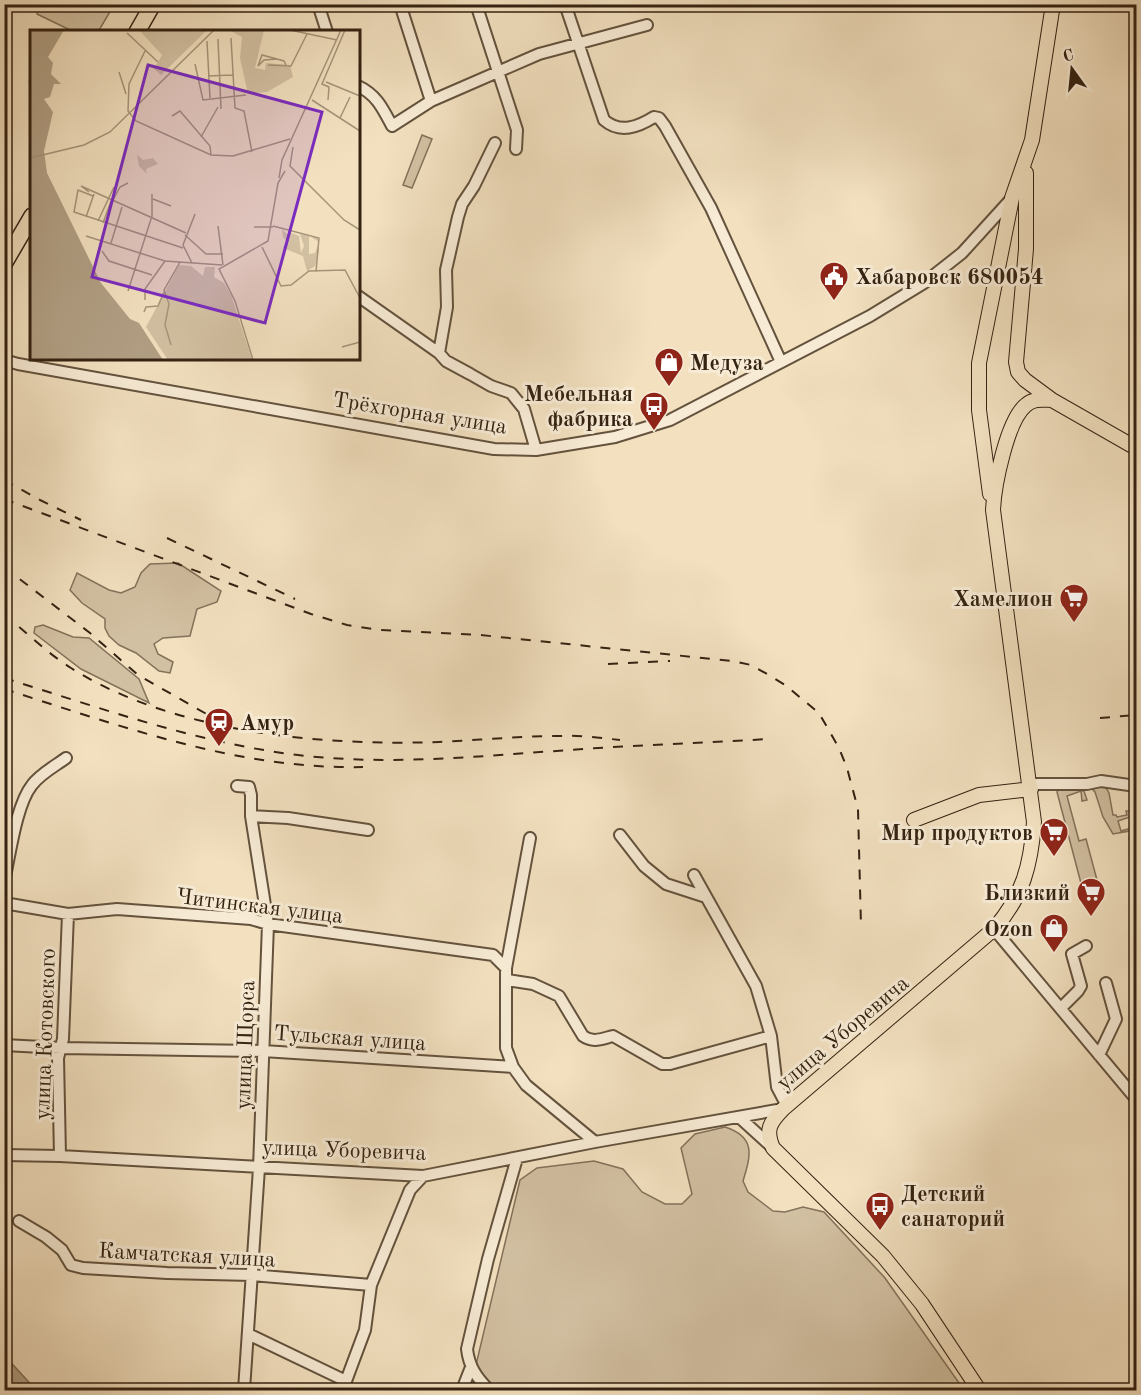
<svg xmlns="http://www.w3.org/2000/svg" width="1141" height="1395" viewBox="0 0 1141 1395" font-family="'Old Standard TT',serif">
	<rect width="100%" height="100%" fill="#f2e0bf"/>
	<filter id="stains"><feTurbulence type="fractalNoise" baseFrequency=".00333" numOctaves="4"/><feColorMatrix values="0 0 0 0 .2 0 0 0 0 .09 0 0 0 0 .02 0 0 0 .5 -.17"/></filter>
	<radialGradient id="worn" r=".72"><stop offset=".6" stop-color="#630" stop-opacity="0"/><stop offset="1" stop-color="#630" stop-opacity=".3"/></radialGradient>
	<path fill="#d2c0a2" stroke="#83715a" stroke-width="1.5" d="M40,5V4L114,5L98,32L72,31L37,14Z
		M422,135L432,139L412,188L403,185Z
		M178,563L221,591L217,602L197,609L190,636L163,638L154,644L158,654L173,662L170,673L159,671L136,653L119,645L109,636L105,628V619L82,603L70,590L77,573L109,590L121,593L135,587L141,573L150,564Z
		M43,625L73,637L89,638L139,679L149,703L81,669L34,633L35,627Z
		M1096,785L1105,786L1109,793L1113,815H1116L1117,817L1127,815L1126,811H1136L1133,816L1118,821L1121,831L1135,827L1134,821L1136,820V849L1135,844L1129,840L1130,831L1113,834L1103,817L1095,792L1091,788L1096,787Z
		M1059,788L1084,791L1087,800L1082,801L1081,791L1067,796L1079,841L1086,839L1100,891L1082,887L1057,792Z
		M725,1127C756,1137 751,1155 743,1181L748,1192L773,1211L785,1212L803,1207L824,1212L885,1278L964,1390H470L520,1180L537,1168L594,1161L623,1169L642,1192L665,1204H682L692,1194L681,1148L695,1134Z"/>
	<path fill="#b19f84" stroke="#7f6d56" stroke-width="1.5" d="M5,1356L36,1390H5Z"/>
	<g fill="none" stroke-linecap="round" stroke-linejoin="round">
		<g stroke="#64523d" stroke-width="14">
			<path id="minor" d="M318,4L327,32
				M400,4L431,101
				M476,4L517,130L516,149
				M565,4L604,120C620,134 638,127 654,117L659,118L665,126L711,208L781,362
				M358,86C377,95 383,109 392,126L431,101L539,54L647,25
				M358,296L439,353L446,361L470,374L491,386L511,393L524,409L536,450
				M439,353L447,307L446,270L458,217L462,204L474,186L495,143
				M4,360L18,364L494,449L536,450L615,437L670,420L870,316L924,283L962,253L1012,198
				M1030,784H1087L1101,781L1136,786
				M237,786L249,787L251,795V816L268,924L259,1168L244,1390
				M251,816L288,818L368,830
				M620,835L644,866L666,884L706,897
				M530,838L506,968V1048L513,1067L526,1085L595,1142
				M694,875L756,986L771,1036L777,1087L787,1106
				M4,881C10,855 16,805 32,785C40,774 55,766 66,758
				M4,903L68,914L117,909L251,919L268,924L493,955L506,968
				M994,929L1136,1099
				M507,980L533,984L559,996L583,1036C593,1043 601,1039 613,1036L662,1064H670L771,1036
				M1061,1008L1078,991L1081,986L1072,954L1086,946
				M4,1045L61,1048L263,1051L513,1067
				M1099,1055L1116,1019L1106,983
				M739,1117L772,1147
				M4,1155L60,1156L423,1176L595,1142L783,1109
				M60,1156L58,1058L63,1039L68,914
				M19,1221L46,1237L62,1250L71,1265L83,1268L167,1273L252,1275L371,1285
				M248,1334L346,1381
				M345,1390L346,1381L365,1330L371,1285L410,1190L423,1176
				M462,1390L471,1367
				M489,1390C477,1378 469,1367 467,1349L488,1259L517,1158"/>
		</g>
		<g stroke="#342212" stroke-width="16">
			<path id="major" d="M1026,173V249L1016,362L1018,372L1025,380L1052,400L1136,448
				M990,494L979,410V363L1012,198L1032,140L1053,4
				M914,820L979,795L1031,789
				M979,1390L922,1304L883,1256L773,1148C765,1130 770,1122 783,1109L994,929C1023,896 1031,865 1034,822L993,510C994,486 1007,420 1026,405C1034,398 1043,400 1052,400"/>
		</g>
		<g stroke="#342212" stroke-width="18">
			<path id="highway" d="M137,32L153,4
				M4,264L32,216"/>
		</g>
		<use href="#minor" stroke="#f7ebd5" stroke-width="10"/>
		<use href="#major" stroke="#f2e0bf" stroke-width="14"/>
		<use href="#highway" stroke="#f2e0bf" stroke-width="15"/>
		<path stroke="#342212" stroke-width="2" stroke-dasharray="10 10" stroke-linecap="butt" d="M4,480L40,500L81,520
			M4,499L311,614L347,625L379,630L480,635L732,661L751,665L767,674L785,685L819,713L839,748L847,768L858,809L861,926
			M167,538L295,599
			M4,567L90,633L138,675L210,716
			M4,614C26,632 47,653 71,668C174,733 321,746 439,742C480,740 521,736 562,736C581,735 601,738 620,740
			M608,664L670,661
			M4,678C101,708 197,743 298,755C389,766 479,756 570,750C636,745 702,743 769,739
			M4,689C121,726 239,770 363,767
			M1100,718L1136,715"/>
	</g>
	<defs>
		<g id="civic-pin" transform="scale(1.5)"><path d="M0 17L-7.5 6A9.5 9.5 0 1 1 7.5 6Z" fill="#8f2418" stroke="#f7ebd5"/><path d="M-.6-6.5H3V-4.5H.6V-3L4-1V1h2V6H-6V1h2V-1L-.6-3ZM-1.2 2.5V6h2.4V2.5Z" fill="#fff"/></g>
		<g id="shop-pin" transform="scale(1.5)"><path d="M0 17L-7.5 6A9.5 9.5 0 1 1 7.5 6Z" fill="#8f2418" stroke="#f7ebd5"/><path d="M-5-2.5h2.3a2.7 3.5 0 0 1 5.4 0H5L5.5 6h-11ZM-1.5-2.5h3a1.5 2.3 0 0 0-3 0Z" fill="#fff"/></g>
		<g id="bus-pin" transform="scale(1.5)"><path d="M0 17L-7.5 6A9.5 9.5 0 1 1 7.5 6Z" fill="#8f2418" stroke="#f7ebd5"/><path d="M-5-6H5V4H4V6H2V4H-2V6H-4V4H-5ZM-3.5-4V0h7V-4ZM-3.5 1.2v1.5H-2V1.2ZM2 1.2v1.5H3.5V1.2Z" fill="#fff"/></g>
		<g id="supermarket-pin" transform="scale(1.5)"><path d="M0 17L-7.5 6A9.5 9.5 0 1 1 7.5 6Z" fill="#8f2418" stroke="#f7ebd5"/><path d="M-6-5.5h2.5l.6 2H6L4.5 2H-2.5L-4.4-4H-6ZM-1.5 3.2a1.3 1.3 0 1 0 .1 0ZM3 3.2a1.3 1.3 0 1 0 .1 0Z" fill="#fff"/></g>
		<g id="station-pin" transform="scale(1.5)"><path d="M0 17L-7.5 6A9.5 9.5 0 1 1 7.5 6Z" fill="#8f2418" stroke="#f7ebd5"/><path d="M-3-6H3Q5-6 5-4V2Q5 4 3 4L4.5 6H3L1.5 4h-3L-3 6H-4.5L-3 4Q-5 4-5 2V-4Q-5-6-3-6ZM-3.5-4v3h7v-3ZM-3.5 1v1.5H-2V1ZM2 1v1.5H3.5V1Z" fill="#fff"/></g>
	</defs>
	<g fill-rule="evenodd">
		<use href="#civic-pin" x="834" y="276"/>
		<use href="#shop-pin" x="669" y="362"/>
		<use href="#bus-pin" x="654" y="406"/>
		<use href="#supermarket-pin" x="1074" y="598"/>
		<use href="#station-pin" x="219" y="722"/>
		<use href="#supermarket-pin" x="1054" y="832"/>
		<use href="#supermarket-pin" x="1091" y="892"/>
		<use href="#shop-pin" x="1054" y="928"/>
		<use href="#bus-pin" x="880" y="1206"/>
	</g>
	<g text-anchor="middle" stroke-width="6" stroke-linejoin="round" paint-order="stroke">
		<g font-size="22" font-weight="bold" fill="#342212" stroke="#f7ebd5" text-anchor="end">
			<text x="855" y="284" text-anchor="start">Хабаровск 680054</text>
			<text x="690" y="370" text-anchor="start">Медуза</text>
			<text x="633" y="401">Мебельная<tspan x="633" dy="25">фабрика</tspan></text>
			<text x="1053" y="606">Хамелион</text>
			<text x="240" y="730" text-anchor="start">Амур</text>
			<text x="1033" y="840">Мир продуктов</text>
			<text x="1070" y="900">Близкий</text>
			<text x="1033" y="936">Ozon</text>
			<text x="901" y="1201" text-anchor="start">Детский<tspan x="901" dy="25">санаторий</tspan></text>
		</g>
		<g font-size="22" fill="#342212" stroke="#f7ebd5">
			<text transform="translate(420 412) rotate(9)" y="8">Трёхгорная улица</text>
			<text transform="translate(260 905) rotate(7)" y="8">Читинская улица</text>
			<text transform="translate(842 1032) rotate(-40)" y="8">улица Уборевича</text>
			<text transform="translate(44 1034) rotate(-88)" y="8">улица Котовского</text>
			<text transform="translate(350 1037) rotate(4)" y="8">Тульская улица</text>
			<text transform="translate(244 1045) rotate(-88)" y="8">улица Щорса</text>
			<text transform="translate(344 1149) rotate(2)" y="8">улица Уборевича</text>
			<text transform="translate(187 1254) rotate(3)" y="8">Камчатская улица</text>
		</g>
	</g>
	<g transform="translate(30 30)">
		<rect width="330" height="330" fill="#f2e0bf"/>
		<path d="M109,0H177L131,45L124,39L132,25ZM199,0H234L225,38L235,40L236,33L260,35L263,47L237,62L218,64L210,28L212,7ZM107,125L113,130L123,128L128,134L116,139L117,144L109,136ZM252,199L258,205L255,207H259V202L269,206L271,223L274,216L270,204L279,206V224L285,223L289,212L281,207L288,208L289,212V221L285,236L277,241L273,226L253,218L256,210L253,207ZM149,235L161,236L173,246L175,237H185L184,247L194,253L201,265L222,330H138L116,297Z" fill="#d2c0a2"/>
		<path d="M0,0H34L18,27L23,33L21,44L31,54H24L20,67L14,69L23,82L14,121L17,143L71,253L100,289L109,293L133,330H0Z" fill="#b19f84"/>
		<path fill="none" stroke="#b19f84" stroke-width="3" d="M0,54L4,0M3,131L51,251L107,330M0,217L53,330"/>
		<path fill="none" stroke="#a6947a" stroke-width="1.5" d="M260,0L307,10M97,3L128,32M201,8L205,78L214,81L222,122M188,9L191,79M177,11L180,68M115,21L99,54L98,81L106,91L181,125L203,126L260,109M247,29L234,30L228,36L232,25L254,31L256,35M165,34L173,70L216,65M238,35L261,36L277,4M89,42L96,64M178,46L203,45M296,52L330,66M282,70L330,101M298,70L299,57L292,54L315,0M142,86L150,81L180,116L181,125M310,88L320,67M171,107L188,77M263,117L260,136L314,190L330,200M0,128L54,115L80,102L184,0M249,148L252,130L311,0M59,162L51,156L156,203M63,166L48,160L44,182L153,218M123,169L141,176M82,172L90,157L98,153M56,187L64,164M68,191L84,157M73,193L81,171M188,196L193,235M243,196L289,208L286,242M224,197H243M155,205L176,224H193M56,206L135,231L192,235M81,213L92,177M232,217L251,256L261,255L279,241L315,240L330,268M72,221L79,231L122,245M162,233L153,215L165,184M98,261L122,186V164M115,270V259L135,231M114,282L116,277L128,276L134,262M141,315L135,295L139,274L134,260L150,232M312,317L330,312M223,330L205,271L189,239L238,211L248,153L255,141"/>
		<path fill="#7b2cbf" fill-opacity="0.15" stroke="#7b2cbf" stroke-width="3" d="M118,35L292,82L235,293L62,247Z"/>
		<rect width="330" height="330" fill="none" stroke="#342212" stroke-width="3"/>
	</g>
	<rect width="1141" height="1395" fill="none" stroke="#f2e0bf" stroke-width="24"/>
	<rect x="6" y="6" width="1129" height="1383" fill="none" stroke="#342212" stroke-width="3"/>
	<rect x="12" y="12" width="1117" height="1371" fill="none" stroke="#342212" stroke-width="1.5"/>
	<g transform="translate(1072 69) rotate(345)" stroke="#f7ebd5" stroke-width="4.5" paint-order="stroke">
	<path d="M0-4.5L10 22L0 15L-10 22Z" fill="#342212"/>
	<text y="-9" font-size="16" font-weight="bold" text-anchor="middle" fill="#342212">С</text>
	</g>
	<rect width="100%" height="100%" filter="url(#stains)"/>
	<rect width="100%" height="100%" fill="url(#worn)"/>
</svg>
